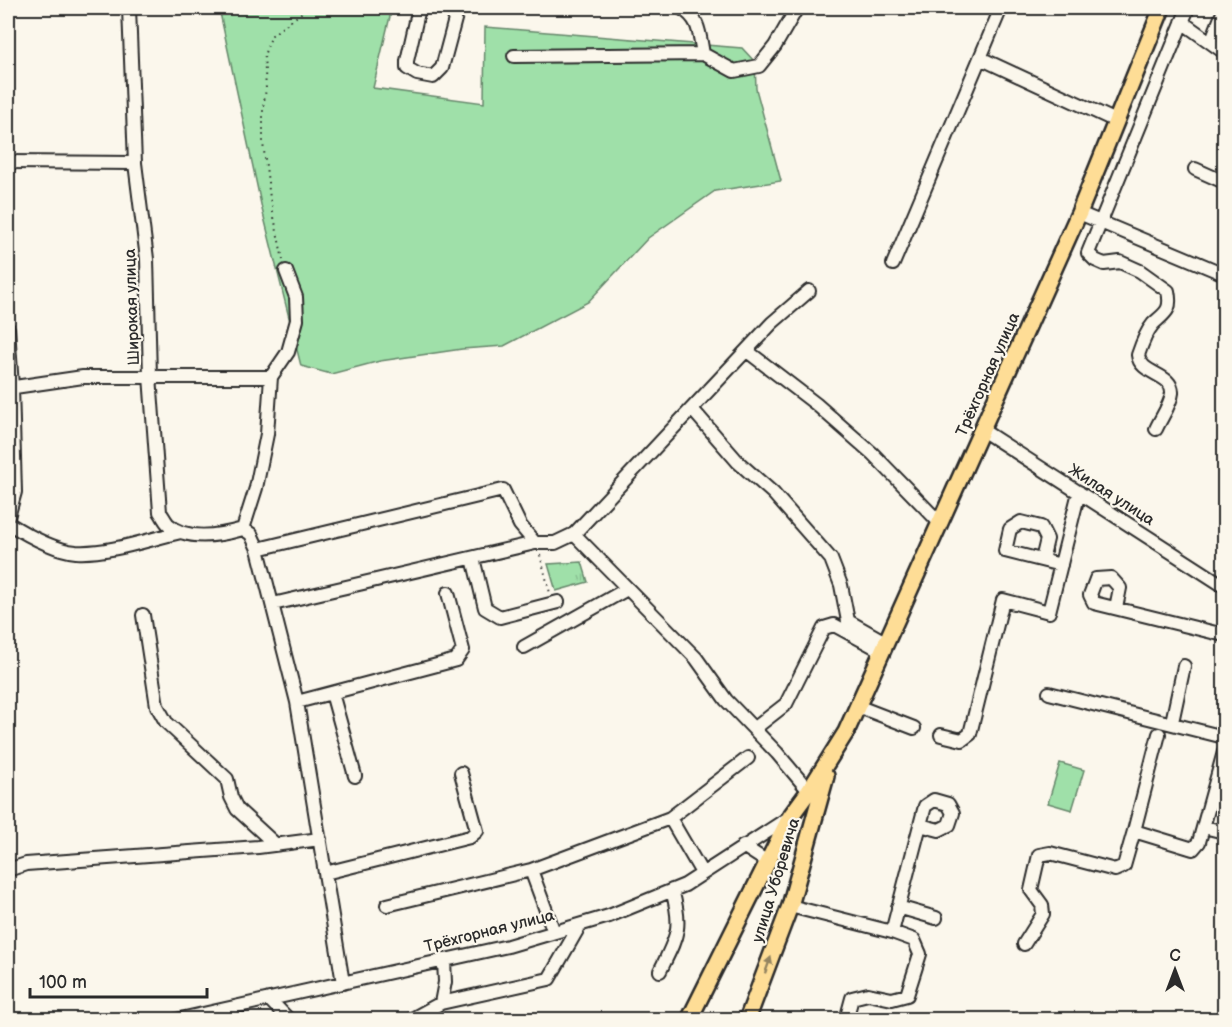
<svg xmlns="http://www.w3.org/2000/svg" width="1232" height="1027" viewBox="0 0 1232 1027" font-family="'Balsamiq Sans',sans-serif">
	<defs>
		<pattern id="park-tufts" width="24" height="20" patternUnits="userSpaceOnUse" patternTransform="scale(1.5)"><rect width="24" height="20" fill="#9fe0a9"/><path d="M3 7l-1-3M5 7V3M7 7l1-3M15 17l-1-3M17 17v-4M19 17l1-3" fill="none" stroke="#89c092"/></pattern>
	</defs>
	<rect width="100%" height="100%" fill="#fbf7ec"/>
	<filter id="ink" filterUnits="userSpaceOnUse"><feTurbulence type="fractalNoise" baseFrequency=".0167" numOctaves="2"/><feDisplacementMap in="SourceGraphic" scale="12" xChannelSelector="R" yChannelSelector="G"/><feConvolveMatrix kernelMatrix="1 2 1 2 8 2 1 2 1" color-interpolation-filters="sRGB"/></filter>
	<g filter="url(#ink)">
		<path fill="#9fe0a9" stroke="#65866a" stroke-width="1.5" d="M219,8H392L373,88L484,103L485,27L742,48L755,62L756,89L781,181L715,191L648,238L588,302L504,346L462,349L380,361L331,374L301,366L262,209Z
			M1060,763L1084,770L1072,810L1048,803Z"/>
		<path fill="url(#park-tufts)" stroke="#65866a" stroke-width="1.5" d="M582,562L588,582L556,591L548,564Z"/>
		<g fill="none" stroke-linecap="round" stroke-linejoin="round">
			<g stroke="#2b2b2b" stroke-width="16">
				<path id="minor" d="M129,8L135,163L147,259L150,376L160,512C163,516 165,521 168,524C187,542 222,535 243,529
					M419,8L407,61V68L417,74L433,77L442,68L458,8
					M681,8C700,19 699,33 703,54
					M1182,22L1224,52
					M1211,42L1224,10
					M514,56L703,54L734,71L759,66L775,46L797,8
					M980,58L1001,8
					M8,162L135,163
					M1195,169L1224,182
					M1079,213L1224,274
					M893,264L980,58L1116,121
					M8,328L12,387L15,492L8,517
					M747,351L816,404L873,454L940,523
					M8,388L83,377H271
					M692,409L738,462L773,493L831,559L841,585L848,621L885,642
					M1156,429C1161,418 1171,404 1172,393C1173,373 1140,375 1138,355C1141,346 1147,331 1153,324C1166,312 1172,310 1168,291L1140,271L1120,262L1104,264L1095,260L1088,253L1188,8
					M982,430L1224,586
					M8,523C27,535 53,550 76,552C109,554 149,539 181,532
					M243,529L251,534L258,549L297,702L343,983
					M243,529L256,488L267,434L271,377L288,352L297,320L296,297L286,271
					M574,534L696,658L726,700L777,753L809,791
					M258,549L503,490L520,525L535,543H555L574,534L772,323L809,291
					M473,558L485,608L500,617L558,602
					M1042,560L1047,539L1041,527L1021,522L1010,529L1005,551L1061,565
					M273,604L535,543
					M1116,608L1120,588L1111,578L1096,579L1090,595L1094,603L1224,635
					M143,615L157,706L166,722L227,779L231,797L237,809L276,845
					M524,647L627,589
					M332,693L355,776
					M1049,693L1224,737
					M297,702L456,660L463,650L448,593
					M857,706L914,728
					M1172,722L1184,666
					M754,729L786,704L824,628L834,625L882,651
					M1159,734L1134,831L1193,849L1199,842L1224,752
					M941,735L962,740L970,734L1003,600L1049,612L1079,492
					M670,818L702,873
					M1204,827L1224,832
					M743,846L766,861
					M8,870L26,864L258,847L320,839
					M531,870L670,818L748,758
					M325,873L470,837L477,831L461,773
					M387,905L531,870L554,932
					M790,906L892,932C903,890 914,848 925,806L934,800L948,804L953,813L949,825L939,830L920,825
					M898,907L936,918
					M1024,944L1043,914L1042,905L1031,890L1039,855L1050,853L1115,870L1124,866L1134,831
					M660,971C677,936 683,929 672,890
					M269,999L289,1020
					M441,1003L445,982L444,960
					M176,1020L508,946L609,916L685,885L790,817
					M410,1020L441,1003L549,979L580,925
					M846,1020L852,998L868,994L892,999L907,995L920,954L914,940L892,932"/>
			</g>
			<g stroke="#2b2b2b" stroke-width="20">
				<path id="major" d="M689,1020L790,817L809,791L846,732L1079,213L1162,8
					M747,1020L790,906L826,776"/>
			</g>
			<path stroke="#2b2b2b" stroke-width="2" stroke-dasharray="1.5 4.5" stroke-linecap="butt" d="M283,260L270,198L263,143V108L266,89L264,55L272,35L308,8
				M540,555L550,593"/>
			<use href="#minor" stroke="#fbf7ec" stroke-width="12"/>
			<use href="#major" stroke="#fedd96" stroke-width="15"/>
		</g>
		<defs><path id="oneway-solid" d="M-6-.8H1V-3.2L6.5 0L1 3.2V.8H-6Z" transform="scale(1.5)"/></defs>
		<use fill="#948460" href="#oneway-solid" transform="translate(768 965) rotate(-70)"/>
	</g>
	<g text-anchor="middle" stroke-width="4.5" stroke-linejoin="round" paint-order="stroke">
		<g font-size="16" fill="#2b2b2b" stroke="#fbf7ec">
			<text transform="translate(131 307) rotate(-92)" y="6">Широкая улица</text>
			<text transform="translate(987 374) rotate(-66)" y="6">Трёхгорная улица</text>
			<text transform="translate(1112 494) rotate(33)" y="6">Жилая улица</text>
			<text transform="translate(775 880) rotate(-73)" y="6">улица Уборевича</text>
			<text transform="translate(489 930) rotate(-14)" y="6">Трёхгорная улица</text>
		</g>
	</g>
	<rect width="1232" height="1027" fill="none" stroke="#fbf7ec" stroke-width="30"/>
	<rect x="15" y="15" width="1202" height="997" fill="none" stroke="#2b2b2b" stroke-width="2" filter="url(#ink)"/>
	<g transform="translate(1175 970)" stroke="#fbf7ec" stroke-width="4.5" paint-order="stroke">
	<path d="M0-4.5L10 22L0 15L-10 22Z" fill="#2b2b2b"/>
	<text y="-9" font-size="16" font-weight="bold" text-anchor="middle" fill="#2b2b2b">С</text>
	</g>
	<path d="M30 988v9h177v-9" fill="none" stroke="#2b2b2b" stroke-width="3"/>
	<text x="39" y="988" font-size="18" fill="#2b2b2b" stroke="#fbf7ec" stroke-width="4.5" paint-order="stroke">100 m</text>
</svg>
